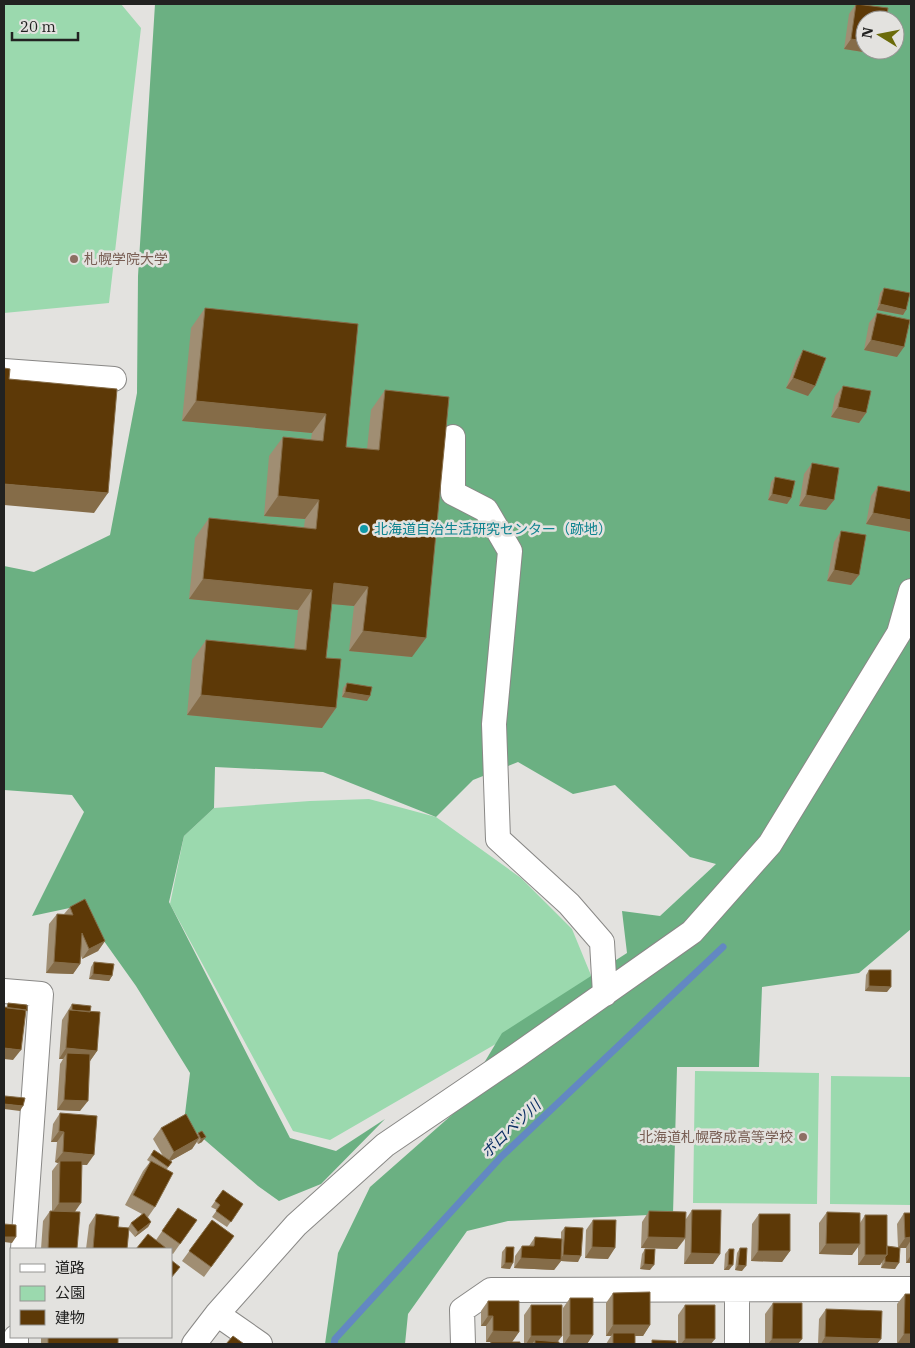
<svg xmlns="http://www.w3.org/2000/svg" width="915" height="1348" viewBox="0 0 915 1348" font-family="'IBM Plex Serif','Noto Sans JP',serif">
	<rect width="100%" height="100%" fill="#e3e2df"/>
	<path fill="#9bd9ae" d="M4,4H121L141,28L109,303L4,313Z
		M369,799L436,817L521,878L572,929L595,985L539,1019L330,1140L293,1131L170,904L184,836L214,808L310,801Z
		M695,1071L819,1073L817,1204L693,1203Z
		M831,1076L911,1077V1205L830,1204Z"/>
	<path fill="#6bb082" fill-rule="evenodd" d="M155,4H911V929L859,973L762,987L759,1067H677L673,1214L508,1221L467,1231L408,1314L405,1344H325L338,1253L370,1187L454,1113L502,1033L627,953L622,911L660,916L716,864L690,857L615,785L573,794L518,762L473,780L436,817L323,772L215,767L214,808L184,836L169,902L170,904L290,1138L336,1151L385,1119L321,1184L279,1201L258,1186L184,1122L190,1073L136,986L79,906L32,916L84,812L72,795L4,790V566L34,572L110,535L137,393L138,276ZM865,20H895V50H865Z"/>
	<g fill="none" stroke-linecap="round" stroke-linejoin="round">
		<path stroke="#6388c2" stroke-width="7" d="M334,1344L335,1339L501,1157L723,947"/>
		<g stroke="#898886" stroke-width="26">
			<path id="minor" d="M4,371L114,379
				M453,437V493L486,510L510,551L494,724L498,839L569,904L602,942L605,994
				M4,991L41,994L23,1249
				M217,1314L260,1344
				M16,1344V1337
				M194,1344L217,1314L296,1225L385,1145L516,1056L692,932L770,844L899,633L911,591
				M463,1344L462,1310L491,1290L911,1289
				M737,1344V1290"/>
		</g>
		<use href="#minor" stroke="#fff" stroke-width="24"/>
	</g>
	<path fill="#a08e73" d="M856,4L876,54L844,49L849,14Z
		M884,288L906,310L903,315L877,310L880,293Z
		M205,308L358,324L346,447L367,449L371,410L385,390L412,657L349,651L354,606L332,604L326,658L336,708L322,728L187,715L192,660L206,640L294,649L298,610L189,599L195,538L209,518L304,527L305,519L264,516L269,456L283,437L311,439L312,433L182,421L191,328Z
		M877,313L897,357L864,350L869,323Z
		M803,350L808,396L786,388L796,361Z
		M843,386L866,413L859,423L831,417L835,396Z
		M812,463L834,500L826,510L799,506L804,474Z
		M775,477L791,498L787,504L768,500L771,482Z
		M878,486L911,492V532L866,524L871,496Z
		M841,531L859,575L851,585L827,581L834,542Z
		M347,683L370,696L367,701L342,697L343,688Z
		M70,907L105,941L98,951L82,959L81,956L80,964L73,974L46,973L49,924L57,914H64Z
		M94,962L112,976L109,981L89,979L91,967Z
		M869,970L887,992L865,991L866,975Z
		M72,1004L90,1012L97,1051L90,1061L80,1111L57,1110L60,1064L63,1059H59L62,1020Z
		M60,1113L87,1165H82L75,1212L77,1249H41L43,1221L50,1211H52V1171L58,1163L55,1162L57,1142H51L53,1124Z
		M161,1128L197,1134L202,1131V1142L198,1144L197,1142L192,1149L170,1161L172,1162L167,1169L155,1207L148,1217L151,1222L148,1227L135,1237L129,1230L127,1249H86L89,1225L96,1214L118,1227L128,1228L131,1223L142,1214L125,1205L143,1171L150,1162L147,1160L154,1150L163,1156L153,1139Z
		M223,1190L243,1204L227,1227L212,1217L217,1210L211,1207Z
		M178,1208L197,1220L173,1254L171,1253V1249H166L156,1240Z
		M692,1210L720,1254L713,1264H684L685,1239L677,1249L641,1248L642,1222L649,1211L686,1219Z
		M827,1212L860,1223L865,1215L887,1246L898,1247L897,1224L904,1213H911V1263H906V1248H900L895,1269L881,1268L882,1262L880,1265H858V1247L852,1255L819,1254V1223Z
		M759,1214L790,1251L782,1262L751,1261L752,1224Z
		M212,1220L234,1236L204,1277L182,1261Z
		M593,1220L608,1259L585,1258L586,1230Z
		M565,1227L578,1262L561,1261L554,1270L514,1268L515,1256L522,1246H529L535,1237L561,1239V1232Z
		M506,1247L510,1269L501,1268L502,1252Z
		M740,1248L742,1271L735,1270L737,1253Z
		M645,1249L650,1270L640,1269L642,1254Z
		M729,1249V1270H724L725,1254Z
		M613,1293L650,1325L643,1336H635V1344H606L611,1336H606V1303Z
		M905,1294L911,1344H897V1304Z
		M570,1298L593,1335L587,1344H563V1308Z
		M488,1301L519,1332L512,1342L520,1344H489L491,1342H511H486V1326H481V1311Z
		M773,1303L798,1344H765V1314Z
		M531,1305L557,1342L559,1344H524V1315Z
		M685,1305L711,1344H678V1315Z
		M826,1309L877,1344H818L819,1319Z
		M41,1337H118V1344H41Z"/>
	<path fill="#856c48" d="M851,39L865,41V50H879L876,54L844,49Z
		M880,304L906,310L903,315L877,310Z
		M871,340L904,347L897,357L864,350Z
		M793,378L815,386L808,396L786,388Z
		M196,401L326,414L312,433L182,421Z
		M838,407L866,413L859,423L831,417Z
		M4,484L108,493L94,513L4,505Z
		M772,494L791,498L787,504L768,500Z
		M806,495L834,500L826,510L799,506Z
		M278,496L319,500L305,519L264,516Z
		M873,513L911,520V532L866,524Z
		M834,570L859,575L851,585L827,581Z
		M203,579L312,590L298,610L189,599Z
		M334,583L368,587L354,606L320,603Z
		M363,631L426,638L412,657L349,651Z
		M345,692L370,696L367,701L342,697Z
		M201,695L336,708L322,728L187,715Z
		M105,941L98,951L82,959L89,949Z
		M54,962L80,964L73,974L46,973Z
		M93,974L112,976L109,981L89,979Z
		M869,986L891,987L887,992L865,991Z
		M4,1048L21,1050L13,1060L4,1059Z
		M66,1048L97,1051L90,1061L67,1053L63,1059H59Z
		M64,1100L88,1101L80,1111L57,1110Z
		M4,1104L23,1106L20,1111L4,1109Z
		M59,1131L64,1132L57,1142H51Z
		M206,1137L202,1142L198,1144L201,1139Z
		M199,1138L192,1149L167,1163L174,1152Z
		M63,1152L94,1155L87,1165L60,1163V1161L58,1163L55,1162Z
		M59,1203H81L74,1213H52Z
		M151,1222L148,1227L135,1237L138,1232Z
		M4,1237H16L12,1243L4,1242Z
		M648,1237L685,1238L677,1249L641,1248Z
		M911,1237V1240L906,1248H898L905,1238Z
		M826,1244H860L852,1255L819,1254Z
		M592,1247L615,1248L608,1259L585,1258Z
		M758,1251H790L782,1262L751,1261Z
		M691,1253L720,1254L713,1264H684Z
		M563,1255L581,1256L578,1262L561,1261L554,1270L514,1268L521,1258L560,1260Z
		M865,1255H887L880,1265H858Z
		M911,1255V1263H906Z
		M885,1262L899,1263L895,1269L881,1268Z
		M505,1263H513L510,1269L501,1268Z
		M644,1264L654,1265L650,1270L640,1269Z
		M728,1265H733L729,1270H724Z
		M738,1265L746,1266L742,1271L735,1270Z
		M488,1316H493L486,1326H481Z
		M613,1325H650L643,1336H613V1333L611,1336H606Z
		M493,1331L519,1332L512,1342H486Z
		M904,1334H911V1344H897Z
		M570,1335H593L587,1344H564Z
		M531,1336H562L556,1344L535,1340L532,1344H526Z
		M825,1337L881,1339L877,1344H821Z
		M685,1339H715L711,1344H686V1343L685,1344H681Z
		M772,1339H802L798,1344H768Z"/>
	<path fill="#5d3907" stroke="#856c48" d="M856,4L888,8L886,20H865V41L851,39Z
		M884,288L910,293L906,310L880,304Z
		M205,308L358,324L346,447L379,450L385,390L449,397L426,638L363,631L368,587L334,583L326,658L341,659L336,708L201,695L206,640L306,650L312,590L203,579L209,518L316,529L319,500L278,496L283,437L323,441L326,414L196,401Z
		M877,313L910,320L904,347L871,340Z
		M803,350L826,358L815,386L793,378Z
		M4,368L10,369L9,379L117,389L108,493L4,484Z
		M843,386L871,391L866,413L838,407Z
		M812,463L839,468L834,500L806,495Z
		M775,477L795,481L791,498L772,494Z
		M878,486L911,492V520L873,513Z
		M841,531L866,535L859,575L834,570Z
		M347,683L372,687L370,696L345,692Z
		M85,899L105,941L89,949L82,933L80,964L54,962L57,914L73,915L70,907Z
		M94,962L114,964L112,976L93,974Z
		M869,970H891V987L869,986Z
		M8,1003L27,1005V1011L26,1010L7,1008Z
		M72,1004L91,1006L90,1012L72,1010Z
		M4,1007L26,1010L21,1050L4,1048Z
		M69,1010L100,1012L97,1051L66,1048Z
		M67,1053L90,1054L88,1101L64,1100Z
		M5,1096L25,1098L23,1106L4,1104Z
		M60,1113L97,1116L94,1155L63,1152L64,1132L59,1131Z
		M186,1114L199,1138L174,1152L161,1128Z
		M202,1131L206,1137L201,1139L198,1133Z
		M154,1150L172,1162L168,1167L151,1155Z
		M60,1161H82L81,1203H59Z
		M151,1161L173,1173L155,1207L133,1195Z
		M223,1190L243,1204L231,1222L216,1211L220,1205L215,1201Z
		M178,1208L197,1220L180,1244L162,1231Z
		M692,1210H721L720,1254L691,1253Z
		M50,1211L80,1212L77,1249H48Z
		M649,1211L686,1212L685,1238L648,1237Z
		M827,1212L860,1213V1244H826Z
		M144,1213L151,1222L138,1232L131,1223Z
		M904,1213H911V1237L905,1238Z
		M96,1214L119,1217L118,1227L129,1228L127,1249H93Z
		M759,1214H790V1251H758Z
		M865,1215H887V1255H865Z
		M212,1220L234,1236L211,1267L189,1251Z
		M593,1220H616L615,1248L592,1247Z
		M4,1224L16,1225V1237H4Z
		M565,1227L583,1228L581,1256L563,1255Z
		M148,1234L166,1248L165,1249H136Z
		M535,1237L562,1239L561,1260L521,1258L522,1246H534Z
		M887,1246L900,1248L899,1263L885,1262V1257L887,1255Z
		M506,1247H514L513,1263H505Z
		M740,1248H747L746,1266L738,1265Z
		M645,1249H655L654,1265L644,1264Z
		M729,1249H734L733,1265H728Z
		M171,1260L180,1267L171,1278Z
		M650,1292V1325H613V1293Z
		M905,1294H911V1334H904Z
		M570,1298H593V1335H570Z
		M488,1301H519V1332L493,1331V1316H488Z
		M773,1303H802V1339H772Z
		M531,1305H562V1336H531Z
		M685,1305H715V1339H685Z
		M826,1309L882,1311L881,1339L825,1337Z
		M613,1333H635V1344H613Z
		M233,1336L244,1344H226Z
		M48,1337H118V1344H48Z
		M535,1340L559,1342V1344H535Z
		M652,1340L676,1341V1344H652Z
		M491,1342H520V1344H491Z
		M686,1343H709L708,1344H686Z"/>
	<g fill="#8d6e63" stroke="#e3e2df" stroke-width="2">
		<circle cx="74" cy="259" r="5"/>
		<circle cx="803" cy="1137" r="5"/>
	</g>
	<circle fill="#0f9aa8" stroke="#e3e2df" stroke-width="2" cx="364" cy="529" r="5"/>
	<g text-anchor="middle" stroke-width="5" stroke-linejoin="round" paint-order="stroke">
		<g font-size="14" fill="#785e54" stroke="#e3e2df" text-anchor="start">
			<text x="84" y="264">札幌学院大学</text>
			<text x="793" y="1142" text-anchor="end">北海道札幌啓成高等学校</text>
		</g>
		<g font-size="14" fill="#0d838f" stroke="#e3e2df" text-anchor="start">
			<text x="374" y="534">北海道自治生活研究センター（跡地）</text>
		</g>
		<g font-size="15" font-style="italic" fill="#092d62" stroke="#e3e2df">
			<text transform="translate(511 1129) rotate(-44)" y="5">ポロベツ川</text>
		</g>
	</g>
	<rect width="915" height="1348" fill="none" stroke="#222221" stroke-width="10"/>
	<rect x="10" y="1248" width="162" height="90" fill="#e3e2df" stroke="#969593"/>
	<rect x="20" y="1264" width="25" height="8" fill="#ffffff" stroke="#969593"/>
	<text x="55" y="1273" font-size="15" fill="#222221">道路</text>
	<rect x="20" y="1286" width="25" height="15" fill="#9bd9ae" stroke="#969593"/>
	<text x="55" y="1298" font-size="15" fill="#222221">公園</text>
	<rect x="20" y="1310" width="25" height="15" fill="#5d3907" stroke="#969593"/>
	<text x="55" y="1323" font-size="15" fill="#222221">建物</text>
	<g transform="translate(880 35) rotate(280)"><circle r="24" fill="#e3e2df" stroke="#969593"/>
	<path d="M0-4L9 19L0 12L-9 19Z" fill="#6b6b0a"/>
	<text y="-8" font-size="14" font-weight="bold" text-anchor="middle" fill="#222221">N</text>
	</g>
	<path d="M12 32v8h66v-8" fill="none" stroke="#222221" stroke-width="2.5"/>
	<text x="20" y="32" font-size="15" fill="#222221" stroke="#e3e2df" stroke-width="4" paint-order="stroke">20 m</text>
</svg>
